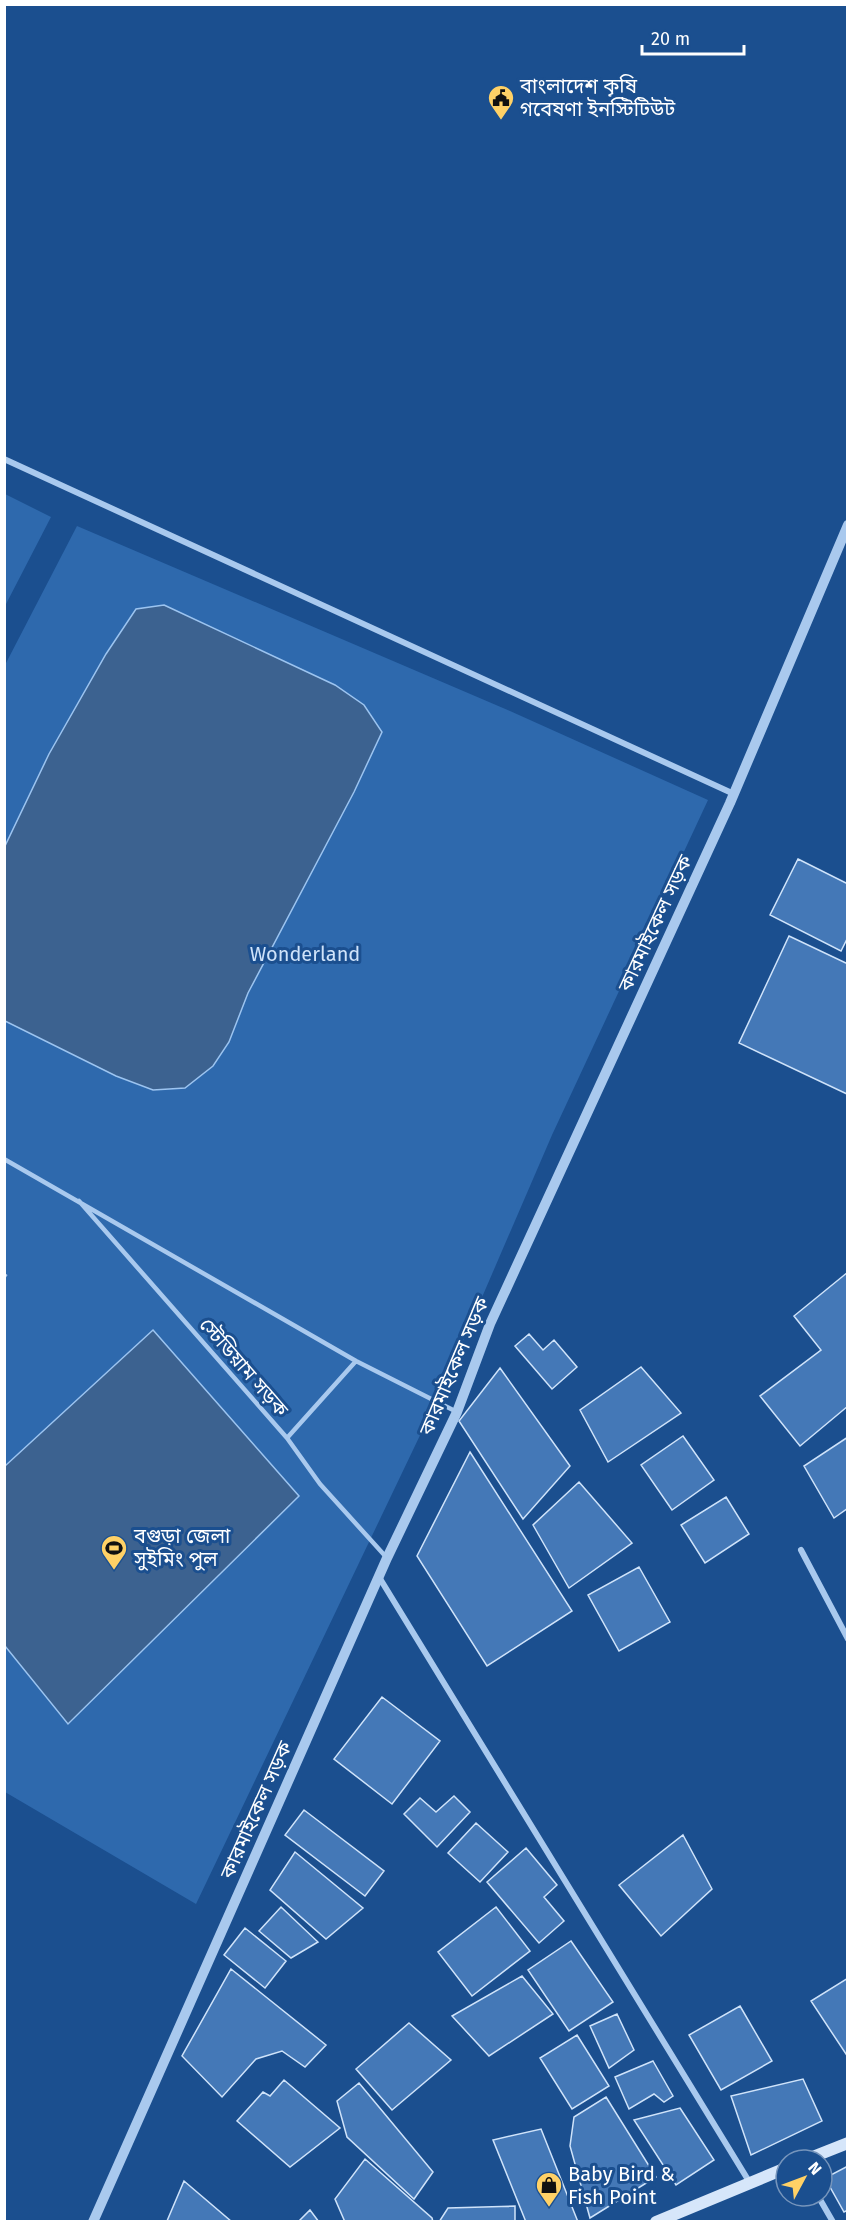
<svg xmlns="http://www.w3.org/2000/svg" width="852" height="2226" viewBox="0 0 852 2226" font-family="'Fira Sans','Noto Sans Bengali',sans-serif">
	<rect width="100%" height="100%" fill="#1b4f8f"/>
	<path fill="#2e69ad" d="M5,494L51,517L5,606Z
		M77,526L510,711L708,800L552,1135L445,1383L196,1904L5,1792V665Z"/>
	<path fill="#3c6290" stroke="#9cc4f0" stroke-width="1.5" d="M164,605L335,685L364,705L382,732L354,792L248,993L229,1042L213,1066L185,1088L153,1090L116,1076L5,1021V846L49,754L106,654L136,609Z
		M153,1330L299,1496L68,1724L5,1646V1466Z"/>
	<path fill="#4478b7" stroke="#cfe3fa" stroke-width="1.5" d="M798,859L848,884V937L841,951L770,915Z
		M789,936L848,964L847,1094L739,1043Z
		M848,1272V1406L800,1446L760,1396L821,1350L794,1316Z
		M529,1334L543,1350L554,1340L577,1367L552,1389L515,1346Z
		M641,1367L681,1413L608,1462L580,1410Z
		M500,1368L570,1466L523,1519L459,1421Z
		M683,1436L714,1480L672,1510L641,1465Z
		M848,1437V1508L834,1518L804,1466Z
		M470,1452L572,1611L487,1666L417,1556Z
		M579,1482L632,1543L569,1588L533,1525Z
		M726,1497L749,1534L705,1563L681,1525Z
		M639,1567L670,1622L619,1651L588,1595Z
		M382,1697L440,1741L392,1804L334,1759Z
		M454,1796L470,1812L437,1847L404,1814L420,1798L436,1812Z
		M304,1810L384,1871L365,1896L285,1835Z
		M476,1823L508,1852L480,1882L448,1853Z
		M683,1835L712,1889L661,1936L619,1885Z
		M526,1848L557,1885L544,1897L564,1921L539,1943L487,1882Z
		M295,1852L363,1908L326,1939L270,1890Z
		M281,1907L318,1942L291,1958L259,1931Z
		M496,1907L530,1951L472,1996L438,1952Z
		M245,1928L286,1961L265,1988L224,1955Z
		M571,1941L613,2002L569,2031L528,1970Z
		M231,1969L326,2045L305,2067L282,2051L256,2059L222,2097L182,2056Z
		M522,1976L553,2014L489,2056L452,2016Z
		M848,1978V2057L811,2001Z
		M740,2006L772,2061L721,2090L689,2035Z
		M617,2014L634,2050L609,2068L590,2026Z
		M409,2023L451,2060L392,2110L356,2069Z
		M577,2035L609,2086L572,2109L540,2058Z
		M653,2061L673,2096L664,2102L654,2094L629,2109L615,2077Z
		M803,2079L822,2121L751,2155L731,2096Z
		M284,2080L340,2128L290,2167L237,2121L263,2092L270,2096Z
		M359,2083L433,2172L414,2199L347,2137L337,2101Z
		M606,2097L656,2177L590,2218L570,2146L574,2117Z
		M680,2108L714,2160L676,2185L634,2120Z
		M541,2129L578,2222H526L493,2140Z
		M365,2159L432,2218L433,2222H345L335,2199Z
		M848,2166V2210L844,2212L825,2178Z
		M184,2181L232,2222L167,2221Z
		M515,2206V2222H439L448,2208Z
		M310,2210L319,2222H298Z"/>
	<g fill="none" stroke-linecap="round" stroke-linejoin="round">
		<path stroke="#a9c9ee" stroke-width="4" stroke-dasharray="3 4.5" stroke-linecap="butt" d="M4,1275L10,1279"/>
		<path stroke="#a9c9ee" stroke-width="4.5" d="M4,1159L356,1361L457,1412
			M79,1201L287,1438L320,1484L387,1558
			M287,1438L356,1361"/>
		<path stroke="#a9c9ee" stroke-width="6" d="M4,459L734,794
			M801,1550L848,1639
			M379,1577L750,2183
			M818,2196L833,2222"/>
		<path stroke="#a9c9ee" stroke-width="10" d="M93,2222L387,1558L457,1412L490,1324L730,803L848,525"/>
		<path stroke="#d6e6fa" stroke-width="12" d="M805,2160L848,2143
			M656,2222L786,2168"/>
	</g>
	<defs>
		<g id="civic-pin" transform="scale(1.35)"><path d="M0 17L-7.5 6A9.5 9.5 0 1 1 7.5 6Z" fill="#ffd166" stroke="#1b4f8f"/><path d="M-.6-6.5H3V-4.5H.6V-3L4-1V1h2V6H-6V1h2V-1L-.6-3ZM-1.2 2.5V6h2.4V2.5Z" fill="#111"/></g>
		<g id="stadium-pin" transform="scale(1.35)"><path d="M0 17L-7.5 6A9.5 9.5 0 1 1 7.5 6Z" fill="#ffd166" stroke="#1b4f8f"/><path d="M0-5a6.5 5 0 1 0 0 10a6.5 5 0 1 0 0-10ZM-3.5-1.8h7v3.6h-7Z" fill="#111"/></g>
		<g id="shop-pin" transform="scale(1.35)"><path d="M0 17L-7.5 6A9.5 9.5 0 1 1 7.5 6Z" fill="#ffd166" stroke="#1b4f8f"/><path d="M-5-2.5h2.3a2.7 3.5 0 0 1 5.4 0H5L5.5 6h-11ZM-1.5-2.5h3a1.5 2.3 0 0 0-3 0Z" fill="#111"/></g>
	</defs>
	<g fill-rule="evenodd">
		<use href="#civic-pin" x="501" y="98"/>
		<use href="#stadium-pin" x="114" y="1548"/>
		<use href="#shop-pin" x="549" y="2185"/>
	</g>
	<g text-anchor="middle" stroke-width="6" stroke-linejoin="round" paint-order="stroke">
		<g font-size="20" fill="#fff" stroke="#1b4f8f" text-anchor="start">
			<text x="520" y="93">বাংলাদেশ কৃষি<tspan x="520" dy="23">গবেষণা ইনস্টিটিউট</tspan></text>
			<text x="134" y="1543">বগুড়া জেলা<tspan x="134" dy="23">সুইমিং পুল</tspan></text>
			<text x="568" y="2181">Baby Bird &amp;<tspan x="568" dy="23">Fish Point</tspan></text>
		</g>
		<g font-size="20" fill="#fff" stroke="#1b4f8f">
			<text transform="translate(655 923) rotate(-65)" y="7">কারমাইকেল সড়ক</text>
			<text transform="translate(454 1366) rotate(-67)" y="7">কারমাইকেল সড়ক</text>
			<text transform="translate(244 1367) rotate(49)" y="7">স্টেডিয়াম সড়ক</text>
			<text transform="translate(256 1810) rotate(-66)" y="7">কারমাইকেল সড়ক</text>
		</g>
		<g font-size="20" fill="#cfe3fa" stroke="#1b4f8f">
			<text x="305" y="961">Wonderland</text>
		</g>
	</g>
	<rect width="852" height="2226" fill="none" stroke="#ffffff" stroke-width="12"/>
	<g transform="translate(804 2178) rotate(49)"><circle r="28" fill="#1b4f8f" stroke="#7695bc" stroke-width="1.5"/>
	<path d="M0-4.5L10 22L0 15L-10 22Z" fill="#ffd166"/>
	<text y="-9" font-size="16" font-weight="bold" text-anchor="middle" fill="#ffffff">N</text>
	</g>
	<path d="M642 45v9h102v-9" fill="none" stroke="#ffffff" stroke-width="3"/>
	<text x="651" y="45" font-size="18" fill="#ffffff" stroke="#1b4f8f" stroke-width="4.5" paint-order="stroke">20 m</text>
</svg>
